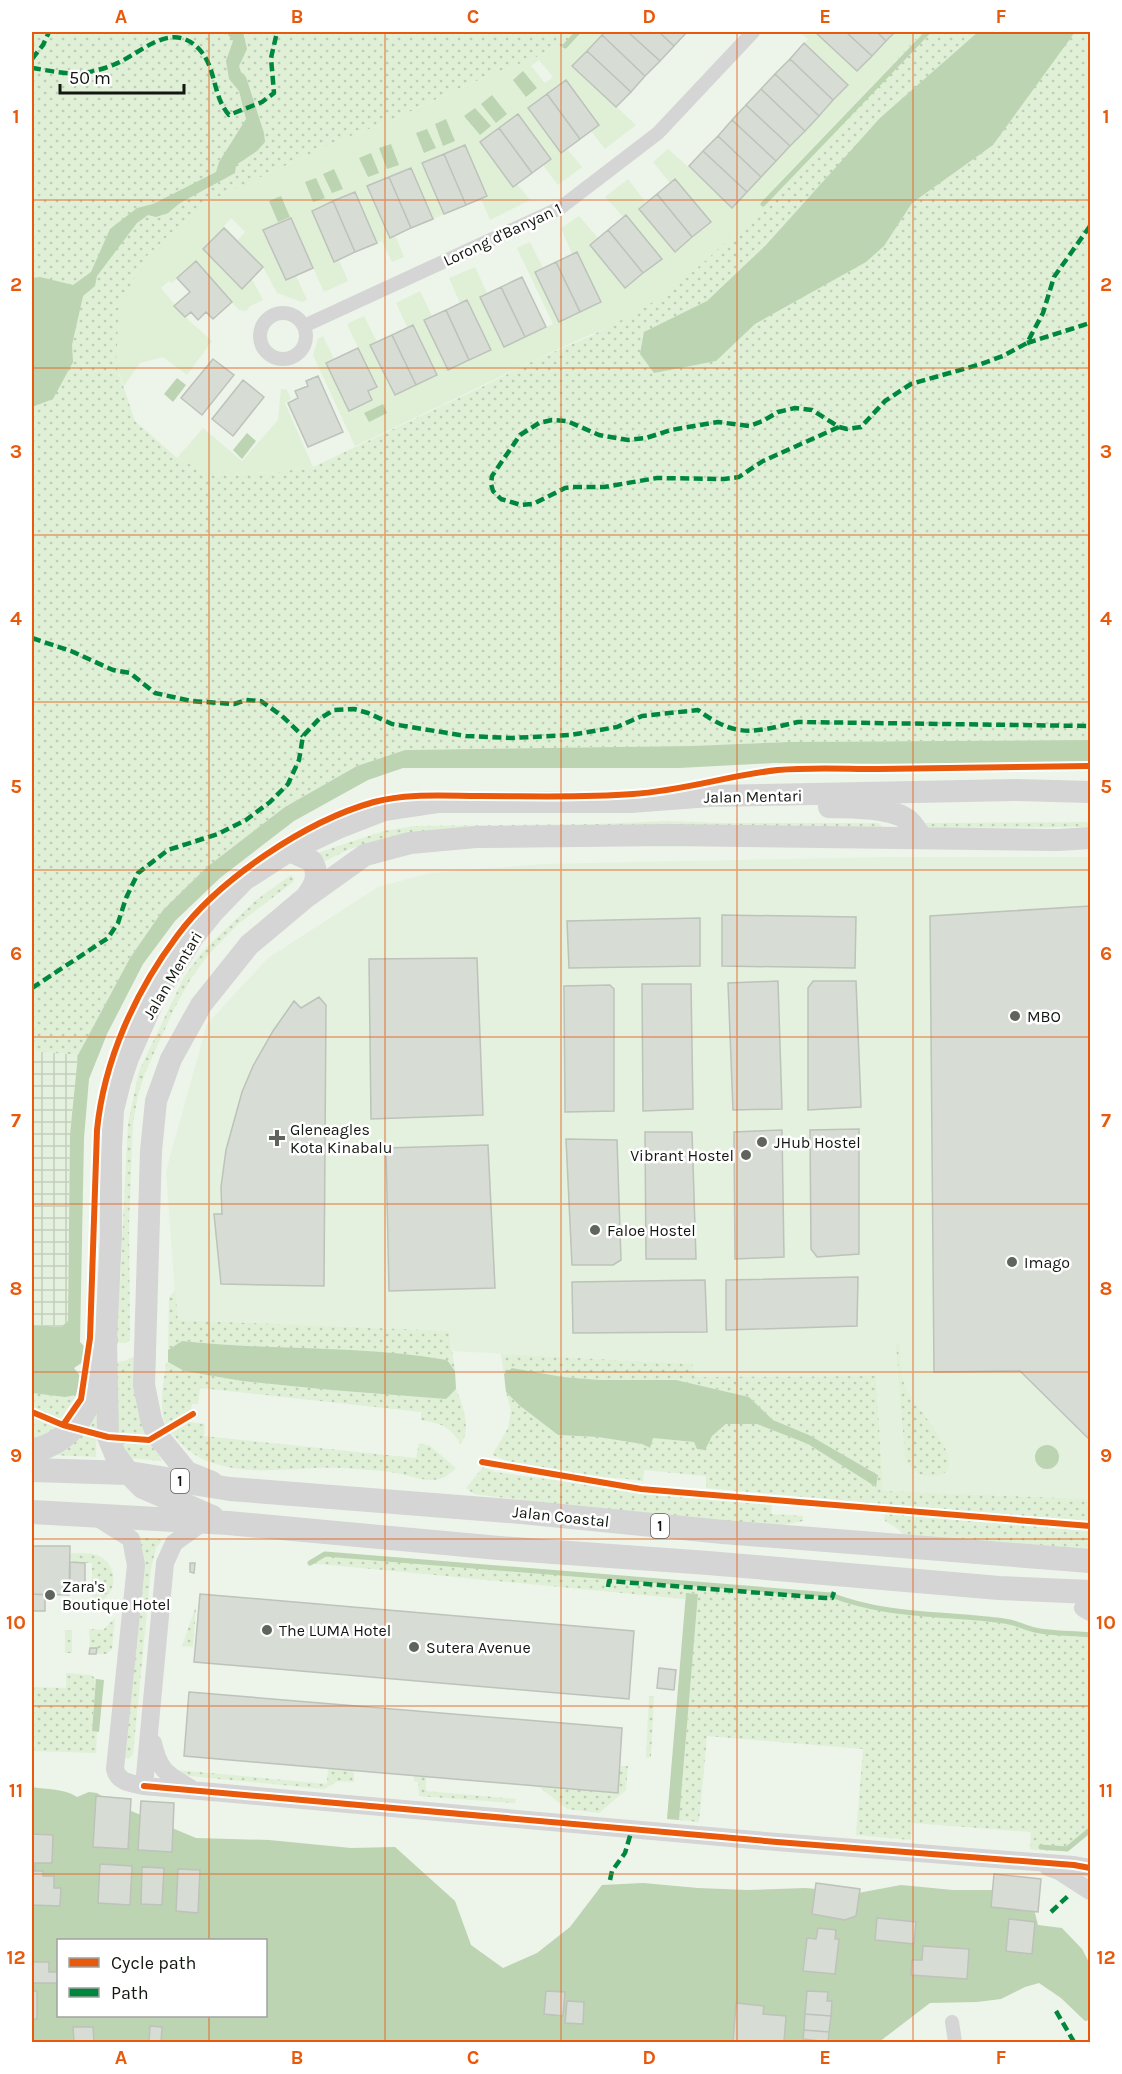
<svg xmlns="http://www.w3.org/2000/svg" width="1122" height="2074" viewBox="0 0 1122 2074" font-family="Karla,sans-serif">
	<defs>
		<pattern id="industrial-grid" width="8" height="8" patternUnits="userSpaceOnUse" patternTransform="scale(1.5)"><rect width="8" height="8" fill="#e4f1de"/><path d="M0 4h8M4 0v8" fill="none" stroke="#c3cebd"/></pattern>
		<pattern id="grass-dots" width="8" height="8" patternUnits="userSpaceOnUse" patternTransform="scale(1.5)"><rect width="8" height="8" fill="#dff0d7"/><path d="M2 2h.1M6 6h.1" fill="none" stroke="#becdb8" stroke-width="1.8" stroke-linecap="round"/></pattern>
	</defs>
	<rect width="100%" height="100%" fill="#edf4ea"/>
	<path fill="#e4f1de" d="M887,857H1090V1499L883,1491L876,1376L694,1377L692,1364L453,1351L449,1331L177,1320L166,1171L207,1024L268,958L378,887L430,873L543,864Z"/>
	<path fill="url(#industrial-grid)" d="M32,1051L78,1055L70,1134L68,1321L61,1327L32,1325Z"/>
	<path fill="url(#grass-dots)" d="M32,32H582L565,49L554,45L544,54L462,87L395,119L338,141L202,205L146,257L116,365L135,421L177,458L213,475L278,472L313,467L482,387L535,360L591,336L661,296L732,236L762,207L759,203L922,32H1090V740L789,742L691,746L405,750L357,766L285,807L207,867L163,910L130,958L78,1055L32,1051Z
		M666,821L725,823H878L882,826L881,828L386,838L350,849L325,861H322L318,855L320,852L384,831L415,826L596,824Z
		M1090,822V827L922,828L923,823Z
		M291,875L294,879L293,882L238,924L208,955L190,980L174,1009L145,1073L138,1095L133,1123L129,1224L130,1339L126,1343H120L117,1341V1302L120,1283L128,1123L139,1071L184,977L203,951L255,901Z
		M175,1290L178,1320L449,1331L455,1371L446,1360L422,1356L362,1351L263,1348L182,1341L168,1350L169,1298Z
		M900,1343C900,1359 900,1374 906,1389C913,1405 980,1474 932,1476C917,1477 912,1470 905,1457L896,1344Z
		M501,1354L692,1364L695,1377L876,1376L883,1491L1090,1499V1553L907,1540L898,1529L885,1521L883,1504L706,1488V1476L644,1470L643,1481C594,1475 538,1475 492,1455L508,1428L511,1411L506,1392L519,1405L558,1435L598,1437L642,1444L649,1448L653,1438L694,1442L712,1436L727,1424H757L808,1444L876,1487L878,1475L809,1435L773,1420L749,1397L676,1380H600L563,1377L512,1368L504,1374Z
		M135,1356L152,1446L162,1461L118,1457L116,1362L124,1361Z
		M168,1362L184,1371L242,1381L331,1390L446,1399L456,1389C462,1405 472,1427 461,1444C448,1425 442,1424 421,1420V1412L200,1388L198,1404H192L190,1422L205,1424L204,1436L416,1458L419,1443L430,1446L456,1468C449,1475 442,1480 432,1480C418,1480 405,1474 391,1472C375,1470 357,1469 341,1468C289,1466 214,1485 176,1438C170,1432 164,1423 163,1415C160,1398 164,1380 166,1364Z
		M32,1393L65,1397L76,1395L57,1425L63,1432L32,1446Z
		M97,1397L96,1457L50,1455Z
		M483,1467L495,1472L640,1492L772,1504L771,1514L803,1516V1521L768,1528L641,1515L474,1494L466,1488Z
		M129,1537L163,1539L156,1548L151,1569L133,1754L129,1759L123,1757Z
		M70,1553C79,1554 91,1552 99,1556C121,1566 117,1602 92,1602V1563L70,1562Z
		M325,1554L831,1595L857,1604L907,1613L945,1615L1008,1621L1038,1631L1090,1635V1830C1073,1854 1056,1852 1030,1849L1031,1832L912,1823L911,1840L856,1835L863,1749L707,1736L699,1822L679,1820L698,1594L686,1593L685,1599L310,1563Z
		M196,1606L193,1647L182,1646Z
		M115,1618L112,1649L106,1654H96V1648H90L89,1629L103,1630Z
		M65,1630H72V1653H65Z
		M66,1673L91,1675L96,1679L92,1731L97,1732L96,1753L32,1751V1687L66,1688Z
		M649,1696H654L651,1757L646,1758Z
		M620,1766H628L626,1790L599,1813L567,1809L538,1786L618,1793Z
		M328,1768L354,1770V1782L338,1781L324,1789L179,1775L177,1770L327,1784Z
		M414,1775L426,1777V1791L516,1799L515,1803L419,1796L418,1782L414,1781Z"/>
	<path fill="#dff0d7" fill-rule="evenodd" d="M582,32H605L573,66L636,125L605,149L591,131L599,125L561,153L567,149L582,167L558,185L543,165L551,159L517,115L480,142L513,187L517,184L530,200L490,220L481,199L487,195L465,145L422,163L444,214L433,219L410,168L368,186L390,237L395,235L404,257L392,262L382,241L377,243L355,192L312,211L334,261L339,260L348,281L324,292L291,218L264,229L286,280L296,276L307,300L302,302L277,293L263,267L223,229L203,250L242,288L252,279L263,300L250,306L246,311L239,310L195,262L172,283L169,281L161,288L185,317L212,341L187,375L163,357L140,363L124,386L116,365L119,306L146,257L201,205L338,141L395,119L462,87L544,54L554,45L565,49ZM539,60L553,77L545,83L531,66ZM231,218L245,232L238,240L224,226Z
		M799,32H815L857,71L895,32H922L759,203L762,207C731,237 695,273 659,298C621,324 578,339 537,359C477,388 416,418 355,446L313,355L318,339L323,336L334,359L326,363L349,411L372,400L368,391L377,387L347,324L364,316L377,342L371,345L394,395L437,375L413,325L407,327L396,303L420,291L432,316L424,320L448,370L490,350L467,300L460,303L449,278L475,267L487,293L480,297L504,347L553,324L517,248L530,242L543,268L535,272L559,322L601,302L577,252L572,254L561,228L579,216L598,238L590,245L625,288L661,258L605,197L628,179L646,203L639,209L675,251L710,222L675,179L670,183L653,162L668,149L733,207L848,85L804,43L808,39Z
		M281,389L287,390L291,399L285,403L313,467L278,472L212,475L177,458L203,428L242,461L278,420Z"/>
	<path fill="#bcd4b1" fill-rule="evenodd" d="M226,32H243L247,49L239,66L241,72L246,77L264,133L265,142L257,151L236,165L235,173L180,203L168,213L156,217L148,215L137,223L97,276L95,286L83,296L72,345L73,362L53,399L32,407V278L40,277L73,285L91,272L110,229L137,208L153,204L216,172L219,162L246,119L239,91L229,79L226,61L233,41Z
		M978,32H1075L993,145L912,203L884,246L866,262L755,324L716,361L654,373L640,354L644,332L707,301L766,245L880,118Z
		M523,71L537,88L526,97L513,80Z
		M492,95L507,114L496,123L481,104Z
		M475,108L491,126L480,135L464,116Z
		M446,119L455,141L443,146L435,124Z
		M427,129L436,148L424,153L416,133Z
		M391,144L399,165L387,169L379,148Z
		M371,153L379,173L368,177L359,158Z
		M334,169L343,189L332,193L323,174Z
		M316,178L325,198L313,202L305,182Z
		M281,196L290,217L278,222L269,201Z
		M177,378L186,385L173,402L164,394Z
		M383,404L387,413L369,422L364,413Z
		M247,433L256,441L242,459L233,450Z
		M1090,740V762L924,764L774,763L679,768H403L368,780L294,821L220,878L175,921L143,964L107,1034L89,1079L84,1138L80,1342L84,1346L83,1362L74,1368L81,1377L76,1395L65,1397L32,1393V1325L61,1327L68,1321L70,1134L78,1055L130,958L163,910L207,867L285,807L357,766L405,750L691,746L789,742Z
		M182,1341C270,1351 359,1345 447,1360L455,1371L456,1389L446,1399L331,1390L242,1381L184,1371L168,1362V1350Z
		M512,1368L563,1377L600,1380H676L749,1397L773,1420L809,1435L878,1475L876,1487L808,1444L757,1424H726L712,1436L705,1450L697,1449L694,1442L653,1438L650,1448L642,1444L598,1437L558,1435L519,1405L506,1392L504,1374Z
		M1035 1457a12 12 0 1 1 24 0a12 12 0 1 1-24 0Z
		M686,1593L698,1594L679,1820L667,1819Z
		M96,1679L104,1680L99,1732L92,1731Z
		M32,1787C48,1790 63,1788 77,1797L89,1792L97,1793L112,1803L196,1838L269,1840L351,1848L395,1847L455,1901L471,1945L503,1968L537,1953L570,1927L602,1885L643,1883L698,1888L747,1890L806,1888L858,1893L901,1885L953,1890H998L1033,1905L1038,1925L1062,1928L1082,1949L1090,1964V2020L1085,2021L1061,1998L1039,1983L1025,1987L1001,1999L977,2002L930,2003L879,2042H32ZM58,1940H266V2016H58Z"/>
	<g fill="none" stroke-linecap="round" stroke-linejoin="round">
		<path stroke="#bcd4b1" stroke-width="5" d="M565,46L578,32
			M763,204L928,32
			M310,1563L325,1554L831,1595C887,1617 946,1613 1004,1621C1015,1622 1025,1628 1035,1630C1053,1634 1072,1633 1090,1635
			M1041,1847L1067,1849L1090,1830"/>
	</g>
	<path fill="#d7dcd5" stroke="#bdc2ba" stroke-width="1.5" d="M605,32H628L660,61L645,76L602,35Z
		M628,32H659L674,46L660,61Z
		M659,32H687L674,46Z
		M815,32H846L872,56L857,71Z
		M846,32H877L886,41L872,56Z
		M877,32H895L886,41Z
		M602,35L645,76L631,92L587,51Z
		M804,43L848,85L833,100L790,59Z
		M587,51L631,92L616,107L572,66Z
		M790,59L833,100L819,116L775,74Z
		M775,74L819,116L805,131L761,89Z
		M566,80L599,125L580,139L547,94Z
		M761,89L805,131L790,146L746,105Z
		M547,94L580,139L561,153L528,108Z
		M746,105L790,146L776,161L732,120Z
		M518,114L551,159L532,173L499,128Z
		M732,120L776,161L761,177L718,136Z
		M499,128L532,173L513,187L480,142Z
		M718,136L761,177L747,192L703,151Z
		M465,145L487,196L466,205L444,154Z
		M703,151L747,192L732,208L689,166Z
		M444,154L466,205L444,214L422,163Z
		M411,168L433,219L411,228L389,177Z
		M389,177L411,228L390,238L367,186Z
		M675,179L711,222L692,237L657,194Z
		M355,192L377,243L355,252L333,201Z
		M657,194L692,237L675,252L639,209Z
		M333,201L355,252L334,262L312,211Z
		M626,215L662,259L643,273L608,230Z
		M291,218L313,268L286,280L263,230Z
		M224,228L263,267L242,289L203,249Z
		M608,230L643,273L625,288L590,245Z
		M577,252L601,302L580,312L556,262Z
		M196,261L232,302L213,319L206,312L198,320L191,312L185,317L174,306L190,292L177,278Z
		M556,262L580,312L559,322L535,272Z
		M522,277L546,327L525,337L501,287Z
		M501,287L525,337L504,347L480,297Z
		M467,300L491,350L469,360L446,310Z
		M446,310L469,360L448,370L424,320Z
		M413,325L437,375L416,385L392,335Z
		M392,335L416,385L395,395L370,345Z
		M358,348L377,387L368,391L372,400L349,411L326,363Z
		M213,359L234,375L202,415L181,398Z
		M318,376L343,432L308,447L288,403L298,398L295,391L308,386L306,381Z
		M243,380L264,397L233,436L212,419Z
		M1090,906V1440L1020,1371L934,1372L930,916Z
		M722,915L856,917L855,968L722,966Z
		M700,918V966L569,968L567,921Z
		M477,958L483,1115L371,1119L369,959Z
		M778,981L782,1109L733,1110L728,983Z
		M813,981H856L861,1107L808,1110V988Z
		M642,984H691L693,1109L643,1111Z
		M610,985L614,989V1111L565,1112L564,986Z
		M319,997L326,1005L324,1286L221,1284L214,1214H222L221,1187L226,1150L242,1092L253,1066L273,1031L294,1001L301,1008Z
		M859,1129V1254L817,1257L811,1249L810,1130Z
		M782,1130L784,1257L735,1259L734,1132Z
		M645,1132H692L696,1259H646Z
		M566,1139L617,1140L621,1260L613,1265H572Z
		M488,1145L495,1288L389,1291L386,1148Z
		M858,1277L857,1326L726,1330V1280Z
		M705,1280L707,1332L573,1333L572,1282Z
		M32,1546H70L69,1595L32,1594Z
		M70,1562L85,1563V1584H70Z
		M190,1563H195L194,1573L190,1572Z
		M32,1594L45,1595V1611H32Z
		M200,1594L634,1631L629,1699L194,1662Z
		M90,1648H97L96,1654H89Z
		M659,1668L676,1670L674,1690L657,1688Z
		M189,1692L622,1728L618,1793L184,1756Z
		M96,1796L131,1799L128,1849L93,1847Z
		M141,1801L174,1803L172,1852L138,1850Z
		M32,1834L53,1835L52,1863H35V1871H32Z
		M100,1864L132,1866L130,1905L98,1903Z
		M142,1867L164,1868L162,1905L141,1904Z
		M178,1869L200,1870L198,1913L176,1911Z
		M32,1871H43V1876H54V1888H61L60,1906L32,1905Z
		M994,1874L1041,1879L1038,1912L991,1907Z
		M816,1883L860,1889L856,1916L845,1920L812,1914Z
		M877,1918L916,1922L914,1944L875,1940Z
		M1009,1919L1035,1922L1032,1954L1006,1951Z
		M818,1928L836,1930L835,1939H839L835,1974L803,1971L807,1938L816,1939Z
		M923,1946L969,1949L967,1979L911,1975L912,1960H922Z
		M32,1962H49V1972H58V1983H32Z
		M32,1991H37V2019H32Z
		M546,1991L565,1992L563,2016L544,2014Z
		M807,1991L828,1992L827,2001H832L831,2016L805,2014Z
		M567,2001L584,2002L583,2024L565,2023Z
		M736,2003L764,2006L763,2014L786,2016L784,2042H733Z
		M805,2014L831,2016L829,2032L804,2030Z
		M150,2026L162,2027L161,2042H172H149Z
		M73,2027H93L94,2042H67H74Z
		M804,2030L829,2032L828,2042L803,2039Z
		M803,2039L828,2042H803Z"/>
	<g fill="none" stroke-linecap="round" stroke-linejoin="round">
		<path stroke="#d4d5d4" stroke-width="14" d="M260 336a23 23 0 1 1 46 0a23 23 0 1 1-46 0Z
			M304,326L560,208L658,133L753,32
			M952,2022L955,2042"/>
		<path stroke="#d4d5d4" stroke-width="18" d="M95,1516L131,1539L136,1565L115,1769C118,1783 132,1783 144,1786L165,1563L174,1543L203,1522
			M1083,1608L1090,1612
			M153,1743C159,1771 167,1774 190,1788
			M144,1786L777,1842L1074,1865L1090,1868
			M1048,1867L1059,1871L1090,1891"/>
		<path stroke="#d4d5d4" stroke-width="22" d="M829,807C850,808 896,806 911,823C915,827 918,833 922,838
			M289,851L312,861C320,875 315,885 306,897
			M129,1473L115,1454L108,1437L106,1340L111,1235V1148L113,1110L120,1082L128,1058L155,997L193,937L214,911L244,880L289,851L338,828L384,810L437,802H630L710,796L1015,790L1090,792
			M212,1482L187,1472L157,1435L151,1419L144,1385L151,1151L156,1101L171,1059L201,1005L249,945L305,898L365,855L410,843L476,837L670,835L1058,840L1090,838"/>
		<path stroke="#d4d5d4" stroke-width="24" d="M32,1451C87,1439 95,1388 106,1340
			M32,1470L129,1473L230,1489L521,1512L723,1532L1090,1561
			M134,1478L143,1487L212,1517
			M32,1512L228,1523L499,1548L708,1563L999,1588L1090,1592"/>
		<path stroke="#00873e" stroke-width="4.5" stroke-dasharray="9 4.5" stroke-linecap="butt" d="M32,59L43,45L49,32
			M32,68C47,70 66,75 82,73C91,72 104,69 113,65C140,55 170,19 199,49C217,68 212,96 229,115L262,102L274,93L271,58L277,32
			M1027,343L1090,323
			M839,427L763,461L739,477L724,479L657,478L604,487H573L565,488L533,504L521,505L501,499L493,491L491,484L492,476L520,435L539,423L552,420L567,421L599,435L628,440L646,438L671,430L718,422L749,426L763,421L778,412L795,408L812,410L839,427L847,429L861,427L885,401L911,384L981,364L1003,356L1027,343L1043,313L1054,277L1090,226
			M32,638L71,651L113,670L130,673L155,693L191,701L234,704L246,700L261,701L282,716L303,736
			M32,988L108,938L118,923L126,898L138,873L168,850L218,834L246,820L270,802L288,784L299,760L303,736L319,719L334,710L354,709L368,713L392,724L466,736L512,738L570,735L617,727L642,716L698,710C737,739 754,732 798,722L1090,726
			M608,1587L609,1581L825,1598H832L834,1592
			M610,1880L612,1871L625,1853L632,1829
			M1051,1912L1069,1895
			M1056,2011L1074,2042"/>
		<g stroke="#fff" stroke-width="10">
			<path id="cycleway" d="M32,1412L63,1425L81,1399L90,1338L97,1130C104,1060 135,992 177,936C219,879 306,821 374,802C408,793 445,796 480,796C530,796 582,798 633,794C682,791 730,775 778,770C811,767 845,769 878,769C949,768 1020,767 1090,766
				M63,1425L108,1437L149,1440L193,1414
				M482,1462L641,1489L1090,1526
				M144,1786L777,1842L1074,1865L1090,1868"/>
		</g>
		<use href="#cycleway" stroke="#e8590c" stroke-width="6"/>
	</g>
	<path fill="none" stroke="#e8590c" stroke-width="1.5" stroke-opacity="0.55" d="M209,32V1940M385,32V2042M561,32V2042M737,32V2042M913,32V2042M32,200H1090M32,368H1090M32,535H1090M32,702H1090M32,870H1090M32,1037H1090M32,1204H1090M32,1372H1090M32,1539H1090M32,1706H1090M32,1874H1090M209,2016V2042"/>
	<g fill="#5f645d" stroke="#fff" stroke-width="2">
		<circle cx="1015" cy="1016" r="6"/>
		<path d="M274 1129h6v6h6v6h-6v6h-6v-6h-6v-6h6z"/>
		<circle cx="762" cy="1142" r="6"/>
		<circle cx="746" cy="1155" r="6"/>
		<circle cx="595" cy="1230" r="6"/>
		<circle cx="1012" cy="1262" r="6"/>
		<circle cx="50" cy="1595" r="6"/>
		<circle cx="267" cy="1630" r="6"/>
		<circle cx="414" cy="1647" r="6"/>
	</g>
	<g text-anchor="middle" stroke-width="5" stroke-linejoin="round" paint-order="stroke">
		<g fill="#fff" stroke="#5a5d58" stroke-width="1.5">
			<rect x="171" y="1469" width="18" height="24" rx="4.5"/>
			<rect x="651" y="1514" width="18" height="24" rx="4.5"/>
		</g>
		<g font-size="15" font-weight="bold" fill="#131711">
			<text x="180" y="1486">1</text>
			<text x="660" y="1531">1</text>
		</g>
		<g font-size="16" fill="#131711" stroke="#fff">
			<text transform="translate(502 234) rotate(-25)" y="6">Lorong d'Banyan 1</text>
			<text transform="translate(753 796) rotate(-1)" y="6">Jalan Mentari</text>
			<text transform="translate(172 975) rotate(-59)" y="6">Jalan Mentari</text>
			<text transform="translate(561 1516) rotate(6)" y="6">Jalan Coastal</text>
		</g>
		<g font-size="16" fill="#131711" stroke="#fff" text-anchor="start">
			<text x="1027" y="1022">MBO</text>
			<text x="290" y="1135">Gleneagles<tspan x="290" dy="18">Kota Kinabalu</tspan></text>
			<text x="774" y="1148">JHub Hostel</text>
			<text x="734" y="1161" text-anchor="end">Vibrant Hostel</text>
			<text x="607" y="1236">Faloe Hostel</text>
			<text x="1024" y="1268">Imago</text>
			<text x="62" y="1592">Zara's<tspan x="62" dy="18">Boutique Hotel</tspan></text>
			<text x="279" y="1636">The LUMA Hotel</text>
			<text x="426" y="1653">Sutera Avenue</text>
		</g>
	</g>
	<rect width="1122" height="2074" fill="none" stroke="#ffffff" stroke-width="66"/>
	<rect x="57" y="1939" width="210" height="78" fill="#ffffff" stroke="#a1a2a0" stroke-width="1.5"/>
	<rect x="69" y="1958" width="30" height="9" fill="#e8590c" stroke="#a1a2a0" stroke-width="1.5"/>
	<text x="111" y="1969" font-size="18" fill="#131711">Cycle path</text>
	<rect x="69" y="1988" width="30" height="9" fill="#00873e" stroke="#a1a2a0" stroke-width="1.5"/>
	<text x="111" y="1999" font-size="18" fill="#131711">Path</text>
	<path d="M60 84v9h124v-9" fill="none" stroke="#131711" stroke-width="3"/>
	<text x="69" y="84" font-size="18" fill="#131711" stroke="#ffffff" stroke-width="4.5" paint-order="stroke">50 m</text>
	<rect x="33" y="33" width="1056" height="2008" fill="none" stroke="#e8590c" stroke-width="2"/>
	<g font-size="20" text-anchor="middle" font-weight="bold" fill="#e8590c">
		<text x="121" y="23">A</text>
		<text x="297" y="23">B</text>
		<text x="473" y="23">C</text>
		<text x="649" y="23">D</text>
		<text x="825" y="23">E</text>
		<text x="1001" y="23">F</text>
		<text x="16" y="123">1</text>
		<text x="1106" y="123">1</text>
		<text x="16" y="291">2</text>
		<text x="1106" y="291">2</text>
		<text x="16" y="458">3</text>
		<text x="1106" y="458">3</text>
		<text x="16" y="625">4</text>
		<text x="1106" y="625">4</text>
		<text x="16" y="793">5</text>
		<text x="1106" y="793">5</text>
		<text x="16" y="960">6</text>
		<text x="1106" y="960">6</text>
		<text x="16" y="1127">7</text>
		<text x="1106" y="1127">7</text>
		<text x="16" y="1295">8</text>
		<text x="1106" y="1295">8</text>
		<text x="16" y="1462">9</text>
		<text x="1106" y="1462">9</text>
		<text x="16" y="1629">10</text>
		<text x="1106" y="1629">10</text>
		<text x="16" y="1797">11</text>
		<text x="1106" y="1797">11</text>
		<text x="16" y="1964">12</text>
		<text x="1106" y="1964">12</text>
		<text x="121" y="2064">A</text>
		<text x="297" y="2064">B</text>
		<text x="473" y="2064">C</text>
		<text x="649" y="2064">D</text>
		<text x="825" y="2064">E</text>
		<text x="1001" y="2064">F</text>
	</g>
</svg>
